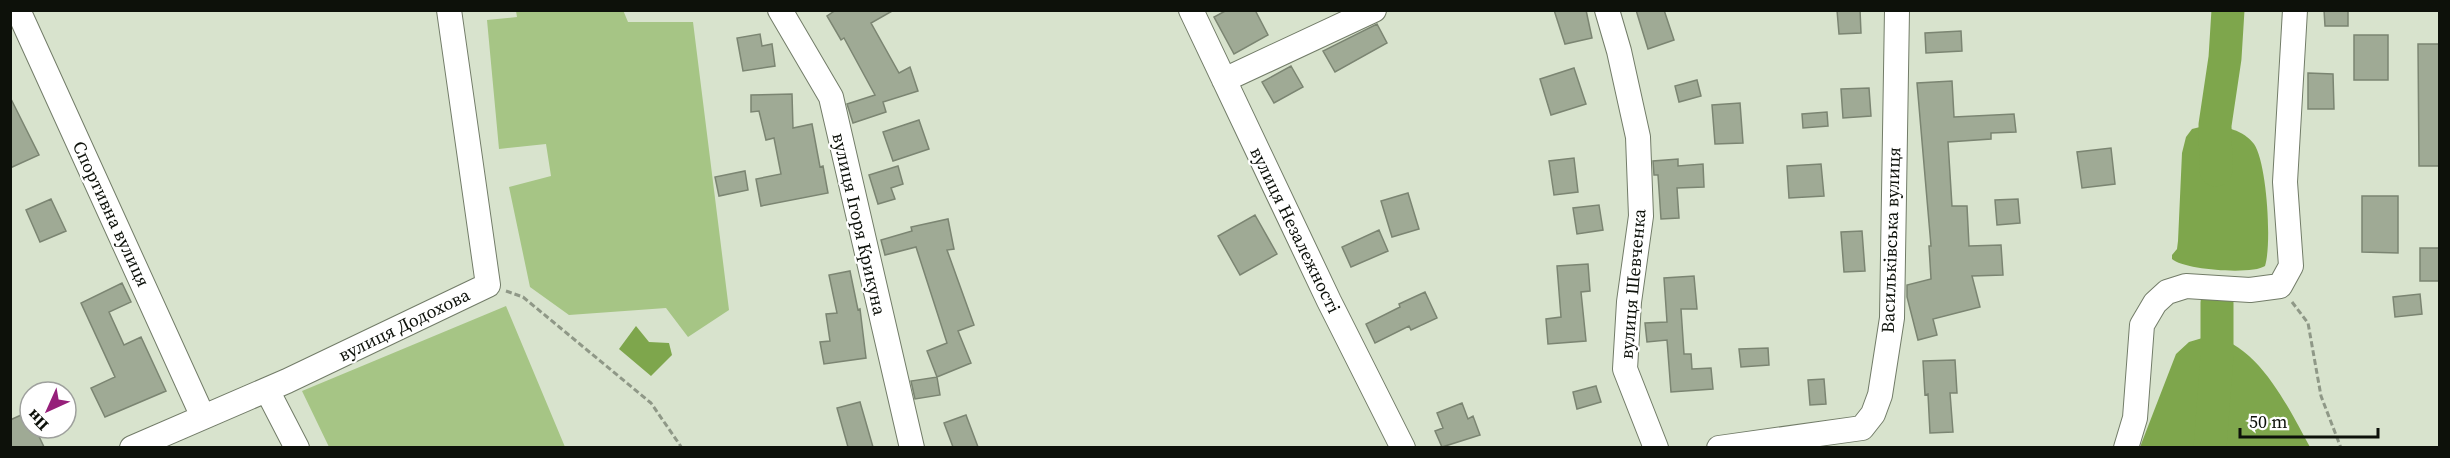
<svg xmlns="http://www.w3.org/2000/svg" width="2450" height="458" viewBox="0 0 2450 458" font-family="'Source Serif 4',serif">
	<rect width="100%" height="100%" fill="#d8e3cd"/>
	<path fill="#a6c585" d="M623,10L628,22H693L729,310L688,337L666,308L569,315L530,287L509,187L551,176L546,144L499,149L487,20L517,17L516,11Z
		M506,306L565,447H329L302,391Z"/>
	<path fill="#7ea64c" d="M2208,125C2223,125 2245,131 2254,144C2267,163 2272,244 2265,266C2252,275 2184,270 2172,259V255L2177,249L2178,241L2182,153L2186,137L2192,129Z
		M636,326L649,342L669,343L672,355L651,376L619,349Z
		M2209,336C2258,342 2289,409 2310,447H2140L2176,354L2189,342Z"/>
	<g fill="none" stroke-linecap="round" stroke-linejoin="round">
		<path stroke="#7ea64c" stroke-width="33" d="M2216,170L2215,125L2225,58L2228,10
			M2210,448L2217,356V303"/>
	</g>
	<path fill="#9faa95" stroke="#7b8572" stroke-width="1.5" d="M836,10H894L871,23L899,73L910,67L918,91L883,102L886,112L853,123L847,104L875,95L844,38L841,40L827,16Z
		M1227,10H1255L1268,35L1234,54L1214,17Z
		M1554,10H1586L1592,38L1565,44Z
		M1636,10H1664L1674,40L1648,49Z
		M1837,10H1860L1861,33L1839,34Z
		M2324,10H2348V26H2325Z
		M1377,24L1387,43L1335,72L1323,51Z
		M1961,31L1962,51L1926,53L1925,33Z
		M760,34L762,46L772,44L775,66L743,71L737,38Z
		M2354,35H2388V80H2354Z
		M2418,44H2439V166H2419Z
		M1291,66L1303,87L1274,103L1262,82Z
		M1574,68L1586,104L1551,115L1540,79Z
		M2308,73L2333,74L2334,109H2308Z
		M1697,80L1701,96L1679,102L1675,86Z
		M1952,81L1954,117L2014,114L2016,132L1991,133V139L1948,142L1952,206H1967L1969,246L2001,245L2003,275L1972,276L1980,307L1933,319L1937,335L1918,340L1907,297V285L1931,279L1929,246H1931L1917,83Z
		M1869,88L1871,116L1843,118L1841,89Z
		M792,94L793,128L812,124L820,167L823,166L828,193L761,206L756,179L781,174L774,138L766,140L759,111L751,112V95Z
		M10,97L39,155L10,168Z
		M1740,103L1743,143L1715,144L1712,105Z
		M1827,112L1828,126L1803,128L1802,114Z
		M919,120L929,149L893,161L883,132Z
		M2111,148L2115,184L2082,188L2077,152Z
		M1574,158L1578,192L1554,195L1549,161Z
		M1678,159V166L1703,164L1704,187L1677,188L1679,218L1661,219L1658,175H1654L1653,161Z
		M1821,164L1824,196L1789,198L1787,166Z
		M898,166L903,184L891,188L895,199L878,204L869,175Z
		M745,171L748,190L719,196L715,177Z
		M1408,193L1419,229L1392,237L1381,201Z
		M2362,196H2398V253L2362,252Z
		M51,199L66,231L40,242L26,210Z
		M2018,199L2020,223L1997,225L1995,200Z
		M1599,205L1603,230L1577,234L1573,208Z
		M1255,215L1277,254L1240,275L1218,236Z
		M948,219L954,249L947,250L974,325L958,331L971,363L937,377L927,351L947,343L916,247L885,255L881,240L912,231L911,227Z
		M1379,230L1388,251L1351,267L1342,247Z
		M1862,231L1865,271L1844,272L1841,232Z
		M2420,248H2439V281H2420Z
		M1588,264L1590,291L1581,292L1586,341L1548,344L1546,319L1561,317L1557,266Z
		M850,271L858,310L860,309L866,358L824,364L820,342L830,341L826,314L837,313L829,275Z
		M1694,276L1697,309H1681L1684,354H1691L1692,369L1711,368L1713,389L1671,392L1667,340L1647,342L1645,323L1667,322L1664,278Z
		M122,283L131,302L109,312L124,345L141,337L166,391L105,417L91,388L115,377L81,303Z
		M1425,292L1437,318L1411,330L1409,326L1375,343L1366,324L1400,307L1399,304Z
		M2420,294L2422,314L2395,317L2393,297Z
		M1768,348L1769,365L1741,367L1739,349Z
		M1955,360L1957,393H1950L1953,432L1930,433L1928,394L1925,395L1923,361Z
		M937,377L940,395L915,399L911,381Z
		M1824,379L1826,404L1810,405L1808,380Z
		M1596,386L1601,402L1577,409L1573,392Z
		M860,402L873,447H848L837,408Z
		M1462,403L1468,419L1473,416L1480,435L1442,447L1435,431L1443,428L1437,413Z
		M30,411V428H35L44,447H10V420Z
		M966,415L978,447H953L944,423Z"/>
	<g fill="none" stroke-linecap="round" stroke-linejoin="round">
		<g stroke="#727c68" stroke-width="26">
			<path id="minor" d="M18,10L203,417
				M780,10L831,97L912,448
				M1191,10L1329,301L1403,448
				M1607,10L1619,51L1638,137L1641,216L1629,302L1625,369L1656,448
				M1224,80L1374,10
				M267,390L297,448
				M132,448L287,381L488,285L449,10
				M1719,448L1862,428L1873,414L1880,395L1892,318L1897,10
				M2126,448L2135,418L2142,325L2155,303L2167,292L2186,286L2250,290L2280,286L2291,266L2285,182L2295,10"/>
		</g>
		<path stroke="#8f9887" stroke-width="3" stroke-dasharray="6 3" stroke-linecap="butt" d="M506,291L523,297L651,403L682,448
			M2292,302L2308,323L2321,396L2341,448"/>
		<use href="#minor" stroke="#fff" stroke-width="24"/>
	</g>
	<g text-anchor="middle" stroke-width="4.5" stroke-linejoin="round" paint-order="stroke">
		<g font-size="18" fill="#0d110a" stroke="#fff">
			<text transform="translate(111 214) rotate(65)" y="6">Спортивна вулиця</text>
			<text transform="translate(859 224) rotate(77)" y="6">вулиця Ігоря Крикуна</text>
			<text transform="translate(1295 230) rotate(64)" y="6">вулиця Незалежності</text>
			<text transform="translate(1891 240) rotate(-88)" y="6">Васильківська вулиця</text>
			<text transform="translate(1633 284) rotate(-85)" y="6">вулиця Шевченка</text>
			<text transform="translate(404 325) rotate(-26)" y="6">вулиця Додохова</text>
		</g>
	</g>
	<rect width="2450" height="458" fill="none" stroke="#0d110a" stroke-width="24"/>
	<g transform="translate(48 410) rotate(225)"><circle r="28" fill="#ffffff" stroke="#9ea09d" stroke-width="1.5"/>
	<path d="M0-4.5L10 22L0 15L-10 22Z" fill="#961f7a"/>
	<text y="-9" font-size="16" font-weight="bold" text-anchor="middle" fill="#0d110a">Пн</text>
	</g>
	<path d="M2240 428v9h138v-9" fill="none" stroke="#0d110a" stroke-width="3"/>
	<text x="2249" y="428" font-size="18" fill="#0d110a" stroke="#ffffff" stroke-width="4.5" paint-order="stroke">50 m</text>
</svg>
